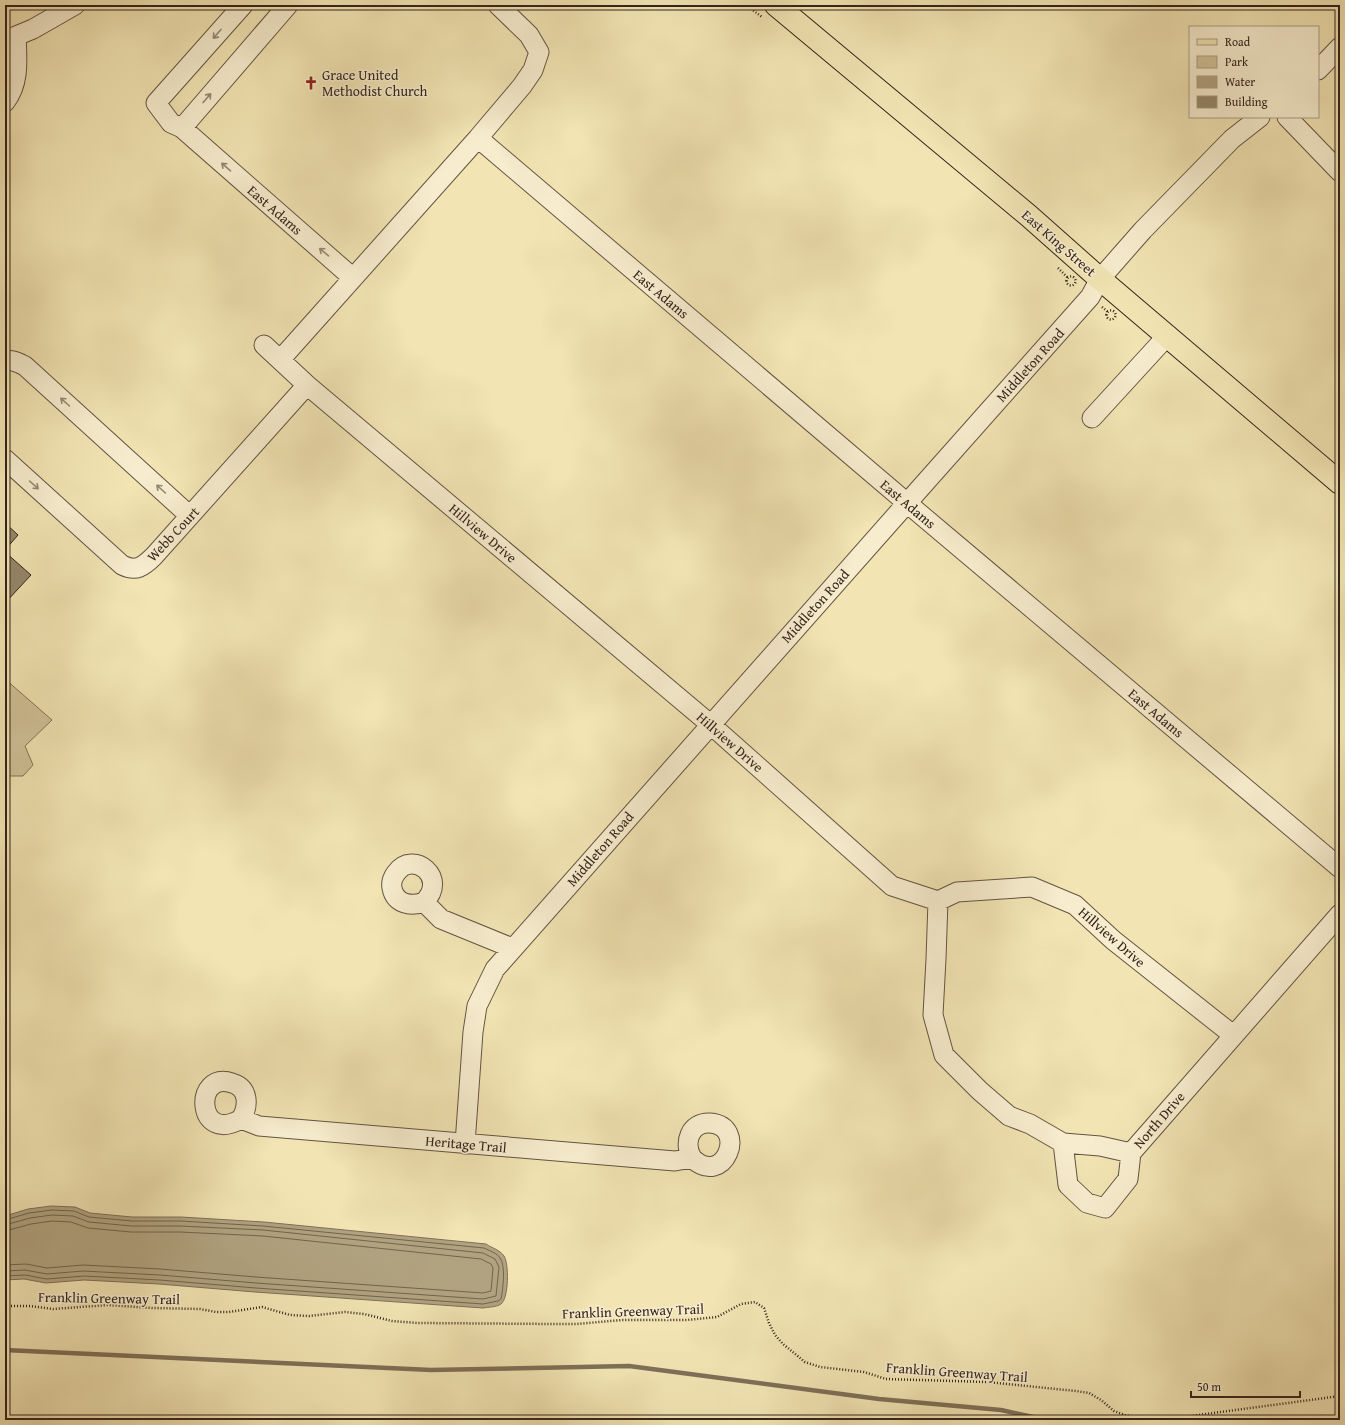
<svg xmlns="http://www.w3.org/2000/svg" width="1345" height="1425" viewBox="0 0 1345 1425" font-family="'Gentium Book Plus',serif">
	<rect width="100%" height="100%" fill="#f2e4b3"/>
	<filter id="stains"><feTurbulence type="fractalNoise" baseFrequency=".005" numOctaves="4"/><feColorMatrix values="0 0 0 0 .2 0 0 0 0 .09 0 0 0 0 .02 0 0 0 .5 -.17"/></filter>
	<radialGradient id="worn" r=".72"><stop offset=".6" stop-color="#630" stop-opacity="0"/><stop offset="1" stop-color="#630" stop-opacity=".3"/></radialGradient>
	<path fill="#d2c399" stroke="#82745a" d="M5,679L52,720L25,746L33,765L23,776H5Z"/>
	<path fill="#b1a380" stroke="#7f7058" d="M51,1206L75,1207L90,1213L132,1217H181L264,1222L486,1244C492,1248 500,1250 504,1256C509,1263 509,1298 501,1304C497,1307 489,1307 483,1308L255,1292L159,1284L84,1280L46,1283L24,1279L5,1280V1216L28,1209Z"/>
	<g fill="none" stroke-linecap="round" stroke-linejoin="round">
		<path stroke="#72644e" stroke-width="1" d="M5,1220L29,1213L52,1210L74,1211L89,1217L132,1221H180L263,1226L484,1248C490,1251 497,1253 500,1258C506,1266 503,1289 501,1299L498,1301L483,1304L256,1288L160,1280L84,1276L47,1279L25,1275L5,1276
			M5,1225L30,1218L52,1215L73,1216L89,1222L131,1226H180L263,1230L483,1253L495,1259L499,1267L496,1296L483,1299L256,1283L160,1275L83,1271L47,1274L25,1270L5,1271
			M5,1231L31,1224L52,1221L71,1222L88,1228L131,1232H180L263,1236L481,1259L491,1264L493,1268L491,1291L483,1293L256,1277L160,1269L83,1265L47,1268L26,1264L5,1265"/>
		<path stroke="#7f7058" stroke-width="4.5" d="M5,1350L431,1370L629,1366L879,1399L1001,1410L1047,1420
			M1291,1420L1323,1417"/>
	</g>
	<path fill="#96886b" stroke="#33241c" d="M5,523L18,535L5,550Z
		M5,552L31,575L5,603Z"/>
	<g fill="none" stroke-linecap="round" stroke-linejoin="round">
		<g stroke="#635442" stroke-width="21">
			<path id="minor" d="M243,5L156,103L171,123L182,128L353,278
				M16,36L33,29L75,5
				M1318,70L1340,47
				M5,102C20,83 17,59 16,36
				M1287,117L1340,172
				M182,128L288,5
				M478,138L907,503L1340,868
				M264,345L307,385L710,724L892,886L938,901L957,892L1032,887L1075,905L1113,940L1233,1035
				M280,360L478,138L522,86L533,70L539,52L529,35L498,5
				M5,361C12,359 19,363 25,366L190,516
				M1092,418L1168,335
				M5,459L122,565C136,572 143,567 154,556L307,385
				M938,901L936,959L933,1015L944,1055L980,1091L1009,1116L1030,1124L1063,1143L1100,1146L1131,1153
				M424,902C449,878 413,849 396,873C393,877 391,883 392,888C395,904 411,907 424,902L441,919L512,948
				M241,1119C196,1145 193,1070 232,1083C249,1088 249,1106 241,1119L259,1126L675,1161L692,1158C724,1189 749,1126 710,1123C690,1122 683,1143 692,1158
				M1063,1143L1068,1185L1087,1203L1105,1208L1128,1179L1131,1153
				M465,1144L473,1032L477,1006L495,969L907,503L1090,297L1100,279L1143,230L1232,139L1260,117
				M1131,1153L1340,914"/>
		</g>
		<g stroke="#33241c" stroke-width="24">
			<path id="major" d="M776,5L1029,216L1100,279L1340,483"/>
		</g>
		<path stroke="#33241c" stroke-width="2.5" stroke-dasharray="1 2" stroke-linecap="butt" d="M746,5L762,17
			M1058,268L1068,278
			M1066.5 281a4.5 4.5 0 1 1 9 0a4.5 4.5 0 1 1-9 0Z
			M1102,307L1108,312
			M1106.5 315a4.5 4.5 0 1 1 9 0a4.5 4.5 0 1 1-9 0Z
			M5,1306H30L53,1309L108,1305L152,1308L200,1309L216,1312H229L262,1307L290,1315L309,1316L345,1312L364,1314L392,1321L418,1323L554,1324H577L622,1320H687L717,1317L741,1304L755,1302L764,1308L769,1323L775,1335L783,1344L805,1362L820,1367L864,1372L886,1379L987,1382L1076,1391L1089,1393L1101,1400L1114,1411L1125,1415L1149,1419L1176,1418L1340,1396"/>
		<use href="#minor" stroke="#f7edce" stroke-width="19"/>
		<use href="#major" stroke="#f2e4b3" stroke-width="22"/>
	</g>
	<defs><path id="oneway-shaft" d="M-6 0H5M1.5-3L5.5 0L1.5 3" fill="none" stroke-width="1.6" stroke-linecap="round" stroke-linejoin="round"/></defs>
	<g stroke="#958875">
		<use href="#oneway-shaft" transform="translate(217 34) rotate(131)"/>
		<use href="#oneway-shaft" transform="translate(207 98) rotate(-49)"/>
		<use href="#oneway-shaft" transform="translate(226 167) rotate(-139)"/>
		<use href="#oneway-shaft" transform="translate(324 252) rotate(-140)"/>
		<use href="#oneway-shaft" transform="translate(65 402) rotate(-138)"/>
		<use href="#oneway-shaft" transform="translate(34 485) rotate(42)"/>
		<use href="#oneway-shaft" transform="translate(161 489) rotate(-138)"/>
	</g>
	<defs>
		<g id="church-bare" transform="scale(1.08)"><path d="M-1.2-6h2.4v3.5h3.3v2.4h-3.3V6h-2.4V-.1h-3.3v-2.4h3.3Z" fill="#8f2418" stroke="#f7edce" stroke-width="2.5" paint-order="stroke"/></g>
	</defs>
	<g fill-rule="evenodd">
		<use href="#church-bare" x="311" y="83"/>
	</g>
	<g text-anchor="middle" stroke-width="3" stroke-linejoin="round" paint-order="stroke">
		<g font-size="14" fill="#33241c" stroke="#f7edce" text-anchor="start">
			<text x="322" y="80">Grace United<tspan x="322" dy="16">Methodist Church</tspan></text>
		</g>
		<g font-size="14" fill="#33241c" stroke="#f7edce">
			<text transform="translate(275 210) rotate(41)" y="5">East Adams</text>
			<text transform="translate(1059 243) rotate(41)" y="5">East King Street</text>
			<text transform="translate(661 294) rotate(40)" y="5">East Adams</text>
			<text transform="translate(1030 365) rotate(-48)" y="5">Middleton Road</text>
			<text transform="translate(908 504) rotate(40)" y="5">East Adams</text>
			<text transform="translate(483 533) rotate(40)" y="5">Hillview Drive</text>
			<text transform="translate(173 534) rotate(-47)" y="5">Webb Court</text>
			<text transform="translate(815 606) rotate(-48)" y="5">Middleton Road</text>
			<text transform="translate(1156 713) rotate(40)" y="5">East Adams</text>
			<text transform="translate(730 742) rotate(41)" y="5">Hillview Drive</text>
			<text transform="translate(600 849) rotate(-49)" y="5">Middleton Road</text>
			<text transform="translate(1112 937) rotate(41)" y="5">Hillview Drive</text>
			<text transform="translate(1159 1120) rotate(-49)" y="5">North Drive</text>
			<text transform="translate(466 1144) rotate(5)" y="5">Heritage Trail</text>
			<text transform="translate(109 1298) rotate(1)" y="5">Franklin Greenway Trail</text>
			<text transform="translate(633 1311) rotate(-2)" y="5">Franklin Greenway Trail</text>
			<text transform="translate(957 1372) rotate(4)" y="5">Franklin Greenway Trail</text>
		</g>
	</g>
	<rect width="1345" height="1425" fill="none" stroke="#f2e4b3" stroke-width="20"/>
	<rect x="6" y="6" width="1333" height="1413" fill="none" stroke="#33241c" stroke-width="2"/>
	<rect x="10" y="10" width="1325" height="1405" fill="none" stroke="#33241c"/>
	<rect x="1189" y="26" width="130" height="92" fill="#f7edce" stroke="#a99d87"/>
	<rect x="1197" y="39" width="20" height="6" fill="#f2e4b3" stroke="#a99d87"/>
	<text x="1225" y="46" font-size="12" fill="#33241c">Road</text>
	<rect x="1197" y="56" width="20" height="12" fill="#d2c399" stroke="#a99d87"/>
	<text x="1225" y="66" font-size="12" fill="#33241c">Park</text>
	<rect x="1197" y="76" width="20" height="12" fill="#b1a380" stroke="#a99d87"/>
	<text x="1225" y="86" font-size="12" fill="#33241c">Water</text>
	<rect x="1197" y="96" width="20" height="12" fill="#96886b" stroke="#a99d87"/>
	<text x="1225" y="106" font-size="12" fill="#33241c">Building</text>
	<path d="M1191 1391v6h109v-6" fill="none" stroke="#33241c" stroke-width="2"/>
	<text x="1197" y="1391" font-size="12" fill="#33241c" stroke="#f7edce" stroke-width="3" paint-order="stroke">50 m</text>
	<rect width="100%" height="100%" filter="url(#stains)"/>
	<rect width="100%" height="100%" fill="url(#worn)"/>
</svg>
